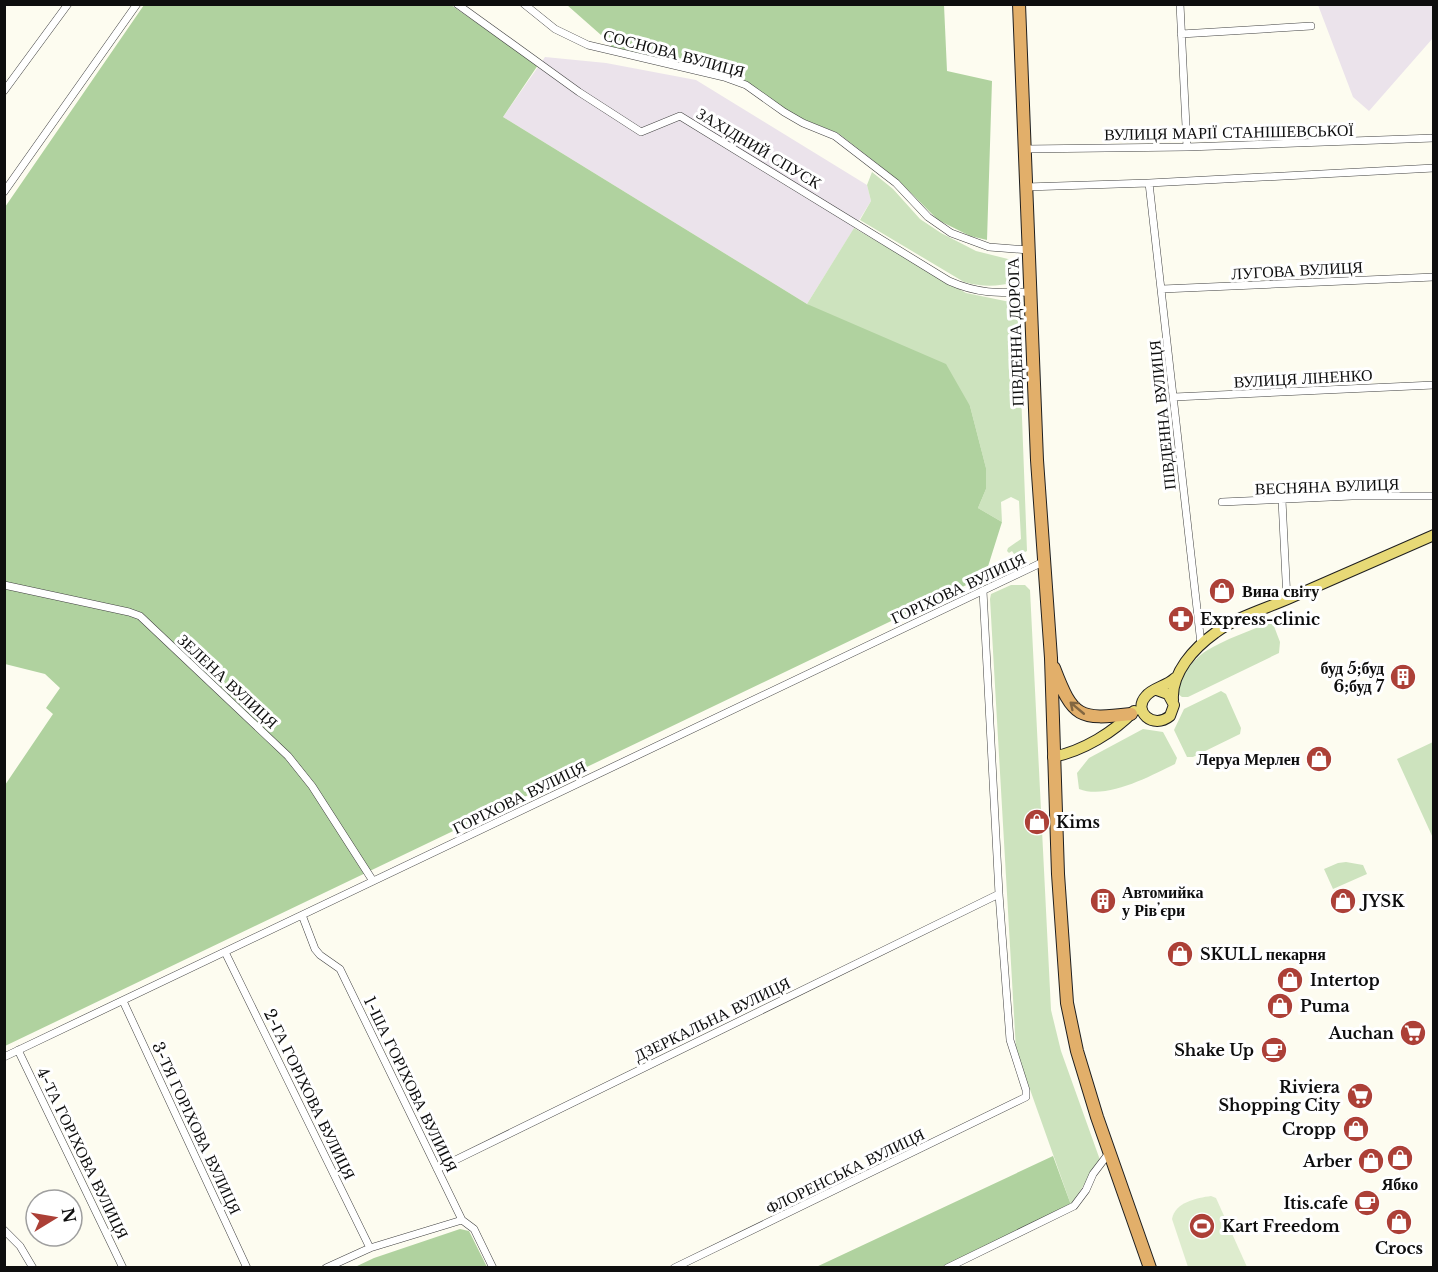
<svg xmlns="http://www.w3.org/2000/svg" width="1438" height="1272" viewBox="0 0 1438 1272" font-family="'Libre Baskerville',serif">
	<rect width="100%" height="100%" fill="#fdfcf0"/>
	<path fill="#ebe3eb" d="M1318,5H1433V38L1369,111L1353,97Z
		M545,57L606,63L696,80L867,185L871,201L807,304L503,117Z"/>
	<path fill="#cde3be" d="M872,172L893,189L920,219L941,233L976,251L1012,260L1015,266L1018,278L1015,282C996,287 983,287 964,282L860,220L871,201L867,185Z
		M854,228L966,293L1015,303L1018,311L1027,551L1016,557L1012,551L1009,553L1007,551L1008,548L1021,539L1019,501L1011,497L1001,502L1002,522L978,508L986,489V468L970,406L807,304Z
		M1011,585H1025L1030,590L1051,1010L1061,1051L1100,1160L1071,1205L1016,1050L990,599L991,594Z
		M1272,621L1280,642L1279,653L1188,697H1182L1178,694C1176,679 1194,659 1206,651C1225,639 1251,631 1272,621Z
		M1221,691L1226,694L1241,728L1240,734L1193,757H1187L1174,730L1184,709Z
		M1143,729L1163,732L1177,758L1175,764C1150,776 1107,800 1079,789L1077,773L1089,758Z
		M1433,742V838L1397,759Z
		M1346,862L1363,865L1367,874L1333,889L1324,869L1338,863Z"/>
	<path fill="#b0d29f" d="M144,5H451L538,65L503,117L807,304L946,364L970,406L986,468V489L978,508L1002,522L985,576L5,1046V785L53,714L46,708L60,688L45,674L5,664V207Z
		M567,5H944L947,71L992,81L987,240L970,236L938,220L898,180L838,133L790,114L748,85L610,48L614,39L601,35Z
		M1053,1156L1071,1205L941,1267L814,1268Z
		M460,1229L469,1231L487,1267H355L374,1258Z"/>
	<path fill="#deecce" d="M1211,1196L1216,1198L1247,1267H1188L1172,1219C1175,1202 1197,1198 1211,1196Z"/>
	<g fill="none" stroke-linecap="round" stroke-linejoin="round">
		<g stroke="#414141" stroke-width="8">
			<path id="street" d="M457,4L579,92L641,132L680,116L949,281C978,294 999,293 1030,292
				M524,4L555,29L588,45L724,77L746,85L784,112L803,123L835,136L896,183L928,217L951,233L989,247L1029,250
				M1180,4L1187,147
				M1181,34L1311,26
				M4,91L68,4
				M1025,149L1187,147L1434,138
				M1149,183L1201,644
				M1026,187L1149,183L1434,168
				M4,192L137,4
				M1162,289L1434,277
				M1174,397L1434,385
				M1282,500L1287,600
				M1222,502L1352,496H1434
				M4,585L129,612L140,616L288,756L312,786L373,881
				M302,915L315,949L320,955L340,969L462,1220L474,1229L493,1268
				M225,952L370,1248
				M123,1001L247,1268
				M18,1050L123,1268
				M4,1057L1045,561
				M437,1169L999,894
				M4,1230L20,1246L33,1268
				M326,1268L370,1248L462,1220
				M674,1268L1026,1097V1090L1010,1040L999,894L983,591
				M947,1268L1074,1206L1086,1190L1093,1174L1109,1153"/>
		</g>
		<g stroke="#1f1f1f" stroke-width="12">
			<path id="primary" d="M1157,690L1168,694L1174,705L1170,716C1153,730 1132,711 1146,696C1152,688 1167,686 1175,678
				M1173,700C1171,673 1194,648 1215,633C1236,617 1265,609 1290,598C1338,577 1386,556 1434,535
				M1053,757C1083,751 1114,732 1134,711"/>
		</g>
		<g stroke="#1f1f1f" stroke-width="14">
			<path id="highway" d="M1019,4L1037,460L1051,658L1058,874L1067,1003L1077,1051L1097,1117L1150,1268
				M1054,668C1073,718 1079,720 1131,714"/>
		</g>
		<use href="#street" stroke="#fff" stroke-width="7"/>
		<use href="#primary" stroke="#e7d976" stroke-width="10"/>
		<use href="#highway" stroke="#e2af6a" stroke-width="12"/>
	</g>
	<defs><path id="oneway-shaft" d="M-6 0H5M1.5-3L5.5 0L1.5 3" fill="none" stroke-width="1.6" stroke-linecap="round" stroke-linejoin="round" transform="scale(1.5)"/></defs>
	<use stroke="#836741" href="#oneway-shaft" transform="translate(1077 708) rotate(-140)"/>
	<defs>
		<g id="shop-disc" transform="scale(1.35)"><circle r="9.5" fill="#ac4037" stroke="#fff"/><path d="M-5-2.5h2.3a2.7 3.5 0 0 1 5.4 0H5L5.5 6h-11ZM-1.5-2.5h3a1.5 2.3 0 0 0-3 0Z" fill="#fff"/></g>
		<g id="pharmacy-disc" transform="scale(1.35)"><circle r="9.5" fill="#ac4037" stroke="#fff"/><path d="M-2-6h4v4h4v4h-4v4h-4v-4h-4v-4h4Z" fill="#fff"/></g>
		<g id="building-disc" transform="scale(1.35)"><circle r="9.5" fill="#ac4037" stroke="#fff"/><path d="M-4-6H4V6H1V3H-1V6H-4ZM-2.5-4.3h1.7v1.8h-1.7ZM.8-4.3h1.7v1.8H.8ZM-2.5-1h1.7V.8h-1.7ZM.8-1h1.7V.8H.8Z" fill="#fff"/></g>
		<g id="supermarket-disc" transform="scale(1.35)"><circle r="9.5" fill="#ac4037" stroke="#fff"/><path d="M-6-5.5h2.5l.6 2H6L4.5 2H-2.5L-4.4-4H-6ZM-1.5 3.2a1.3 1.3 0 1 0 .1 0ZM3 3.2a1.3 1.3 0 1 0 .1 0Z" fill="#fff"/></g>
		<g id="cafe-disc" transform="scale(1.35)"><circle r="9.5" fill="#ac4037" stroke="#fff"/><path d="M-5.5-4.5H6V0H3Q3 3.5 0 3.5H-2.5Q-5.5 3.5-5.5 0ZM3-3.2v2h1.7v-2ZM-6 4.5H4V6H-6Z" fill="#fff"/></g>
		<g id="stadium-disc" transform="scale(1.35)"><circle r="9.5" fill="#ac4037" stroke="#fff"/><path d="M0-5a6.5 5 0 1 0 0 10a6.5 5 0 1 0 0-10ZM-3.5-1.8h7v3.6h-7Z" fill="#fff"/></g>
	</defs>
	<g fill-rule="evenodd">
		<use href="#shop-disc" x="1222" y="591"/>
		<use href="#pharmacy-disc" x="1181" y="619"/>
		<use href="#building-disc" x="1403" y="677"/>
		<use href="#shop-disc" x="1319" y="759"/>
		<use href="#shop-disc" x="1037" y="822"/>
		<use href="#building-disc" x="1103" y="901"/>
		<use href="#shop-disc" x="1343" y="901"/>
		<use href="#shop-disc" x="1180" y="954"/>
		<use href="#shop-disc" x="1290" y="980"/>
		<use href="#shop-disc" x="1280" y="1006"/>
		<use href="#supermarket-disc" x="1413" y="1033"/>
		<use href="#cafe-disc" x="1274" y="1050"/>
		<use href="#supermarket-disc" x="1360" y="1096"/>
		<use href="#shop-disc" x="1356" y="1129"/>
		<use href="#shop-disc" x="1400" y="1158"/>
		<use href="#shop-disc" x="1371" y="1161"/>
		<use href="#cafe-disc" x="1367" y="1203"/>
		<use href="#shop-disc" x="1399" y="1222"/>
		<use href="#stadium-disc" x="1202" y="1226"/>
	</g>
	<g text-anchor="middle" stroke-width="6" stroke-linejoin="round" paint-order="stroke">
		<g font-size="16" fill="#0e0e0e" stroke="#fff">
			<text transform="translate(674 53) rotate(15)" y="6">СОСНОВА ВУЛИЦЯ</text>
			<text transform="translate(1229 132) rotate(-1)" y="6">ВУЛИЦЯ МАРІЇ СТАНІШЕВСЬКОЇ</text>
			<text transform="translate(759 148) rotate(31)" y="6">ЗАХІДНИЙ СПУСК</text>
			<text transform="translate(1297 270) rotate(-3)" y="6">ЛУГОВА ВУЛИЦЯ</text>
			<text transform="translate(1015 332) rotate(-92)" y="6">ПІВДЕННА ДОРОГА</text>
			<text transform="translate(1303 378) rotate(-3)" y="6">ВУЛИЦЯ ЛІНЕНКО</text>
			<text transform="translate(1162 415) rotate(-96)" y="6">ПІВДЕННА ВУЛИЦЯ</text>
			<text transform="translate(1327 486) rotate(-2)" y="6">ВЕСНЯНА ВУЛИЦЯ</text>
			<text transform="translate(958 588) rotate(-25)" y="6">ГОРІХОВА ВУЛИЦЯ</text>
			<text transform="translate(228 681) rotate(43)" y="6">ЗЕЛЕНА ВУЛИЦЯ</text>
			<text transform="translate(519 797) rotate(-26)" y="6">ГОРІХОВА ВУЛИЦЯ</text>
			<text transform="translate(712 1019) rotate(-26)" y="6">ДЗЕРКАЛЬНА ВУЛИЦЯ</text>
			<text transform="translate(411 1084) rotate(64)" y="6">1-ША ГОРІХОВА ВУЛИЦЯ</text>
			<text transform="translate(310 1094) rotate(64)" y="6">2-ГА ГОРІХОВА ВУЛИЦЯ</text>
			<text transform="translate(197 1128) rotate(65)" y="6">3-ТЯ ГОРІХОВА ВУЛИЦЯ</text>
			<text transform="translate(83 1153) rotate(64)" y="6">4-ТА ГОРІХОВА ВУЛИЦЯ</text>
			<text transform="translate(845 1171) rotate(-26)" y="6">ФЛОРЕНСЬКА ВУЛИЦЯ</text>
		</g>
		<g font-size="16" font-weight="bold" fill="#0e0e0e" stroke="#fff" text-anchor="start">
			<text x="1242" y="597">Вина світу</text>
			<text x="1200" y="625">Express-clinic</text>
			<text x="1384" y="674" text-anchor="end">буд 5;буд<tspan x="1384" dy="18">6;буд 7</tspan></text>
			<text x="1300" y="765" text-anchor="end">Леруа Мерлен</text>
			<text x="1056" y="828">Kims</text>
			<text x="1122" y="898">Автомийка<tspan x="1122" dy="18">у Рівʼєри</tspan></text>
			<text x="1362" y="907">JYSK</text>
			<text x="1200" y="960">SKULL пекарня</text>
			<text x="1310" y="986">Intertop</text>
			<text x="1300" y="1012">Puma</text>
			<text x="1394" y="1039" text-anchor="end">Auchan</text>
			<text x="1254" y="1056" text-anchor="end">Shake Up</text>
			<text x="1340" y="1093" text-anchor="end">Riviera<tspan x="1340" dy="18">Shopping City</tspan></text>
			<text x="1336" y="1135" text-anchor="end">Cropp</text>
			<text x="1352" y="1167" text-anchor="end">Arber</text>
			<text x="1400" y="1190" text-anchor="middle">Ябко</text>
			<text x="1348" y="1209" text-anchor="end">Itis.cafe</text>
			<text x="1222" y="1232">Kart Freedom</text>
			<text x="1399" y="1254" text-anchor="middle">Crocs</text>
		</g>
	</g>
	<rect width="1438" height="1272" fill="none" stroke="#0e0e0e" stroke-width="12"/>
	<g transform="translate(54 1218) rotate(79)"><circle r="28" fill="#ffffff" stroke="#9f9f9f" stroke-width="1.5"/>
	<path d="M0-4.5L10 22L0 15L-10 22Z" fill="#ac4037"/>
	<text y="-9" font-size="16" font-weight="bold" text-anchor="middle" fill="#0e0e0e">N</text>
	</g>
</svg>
